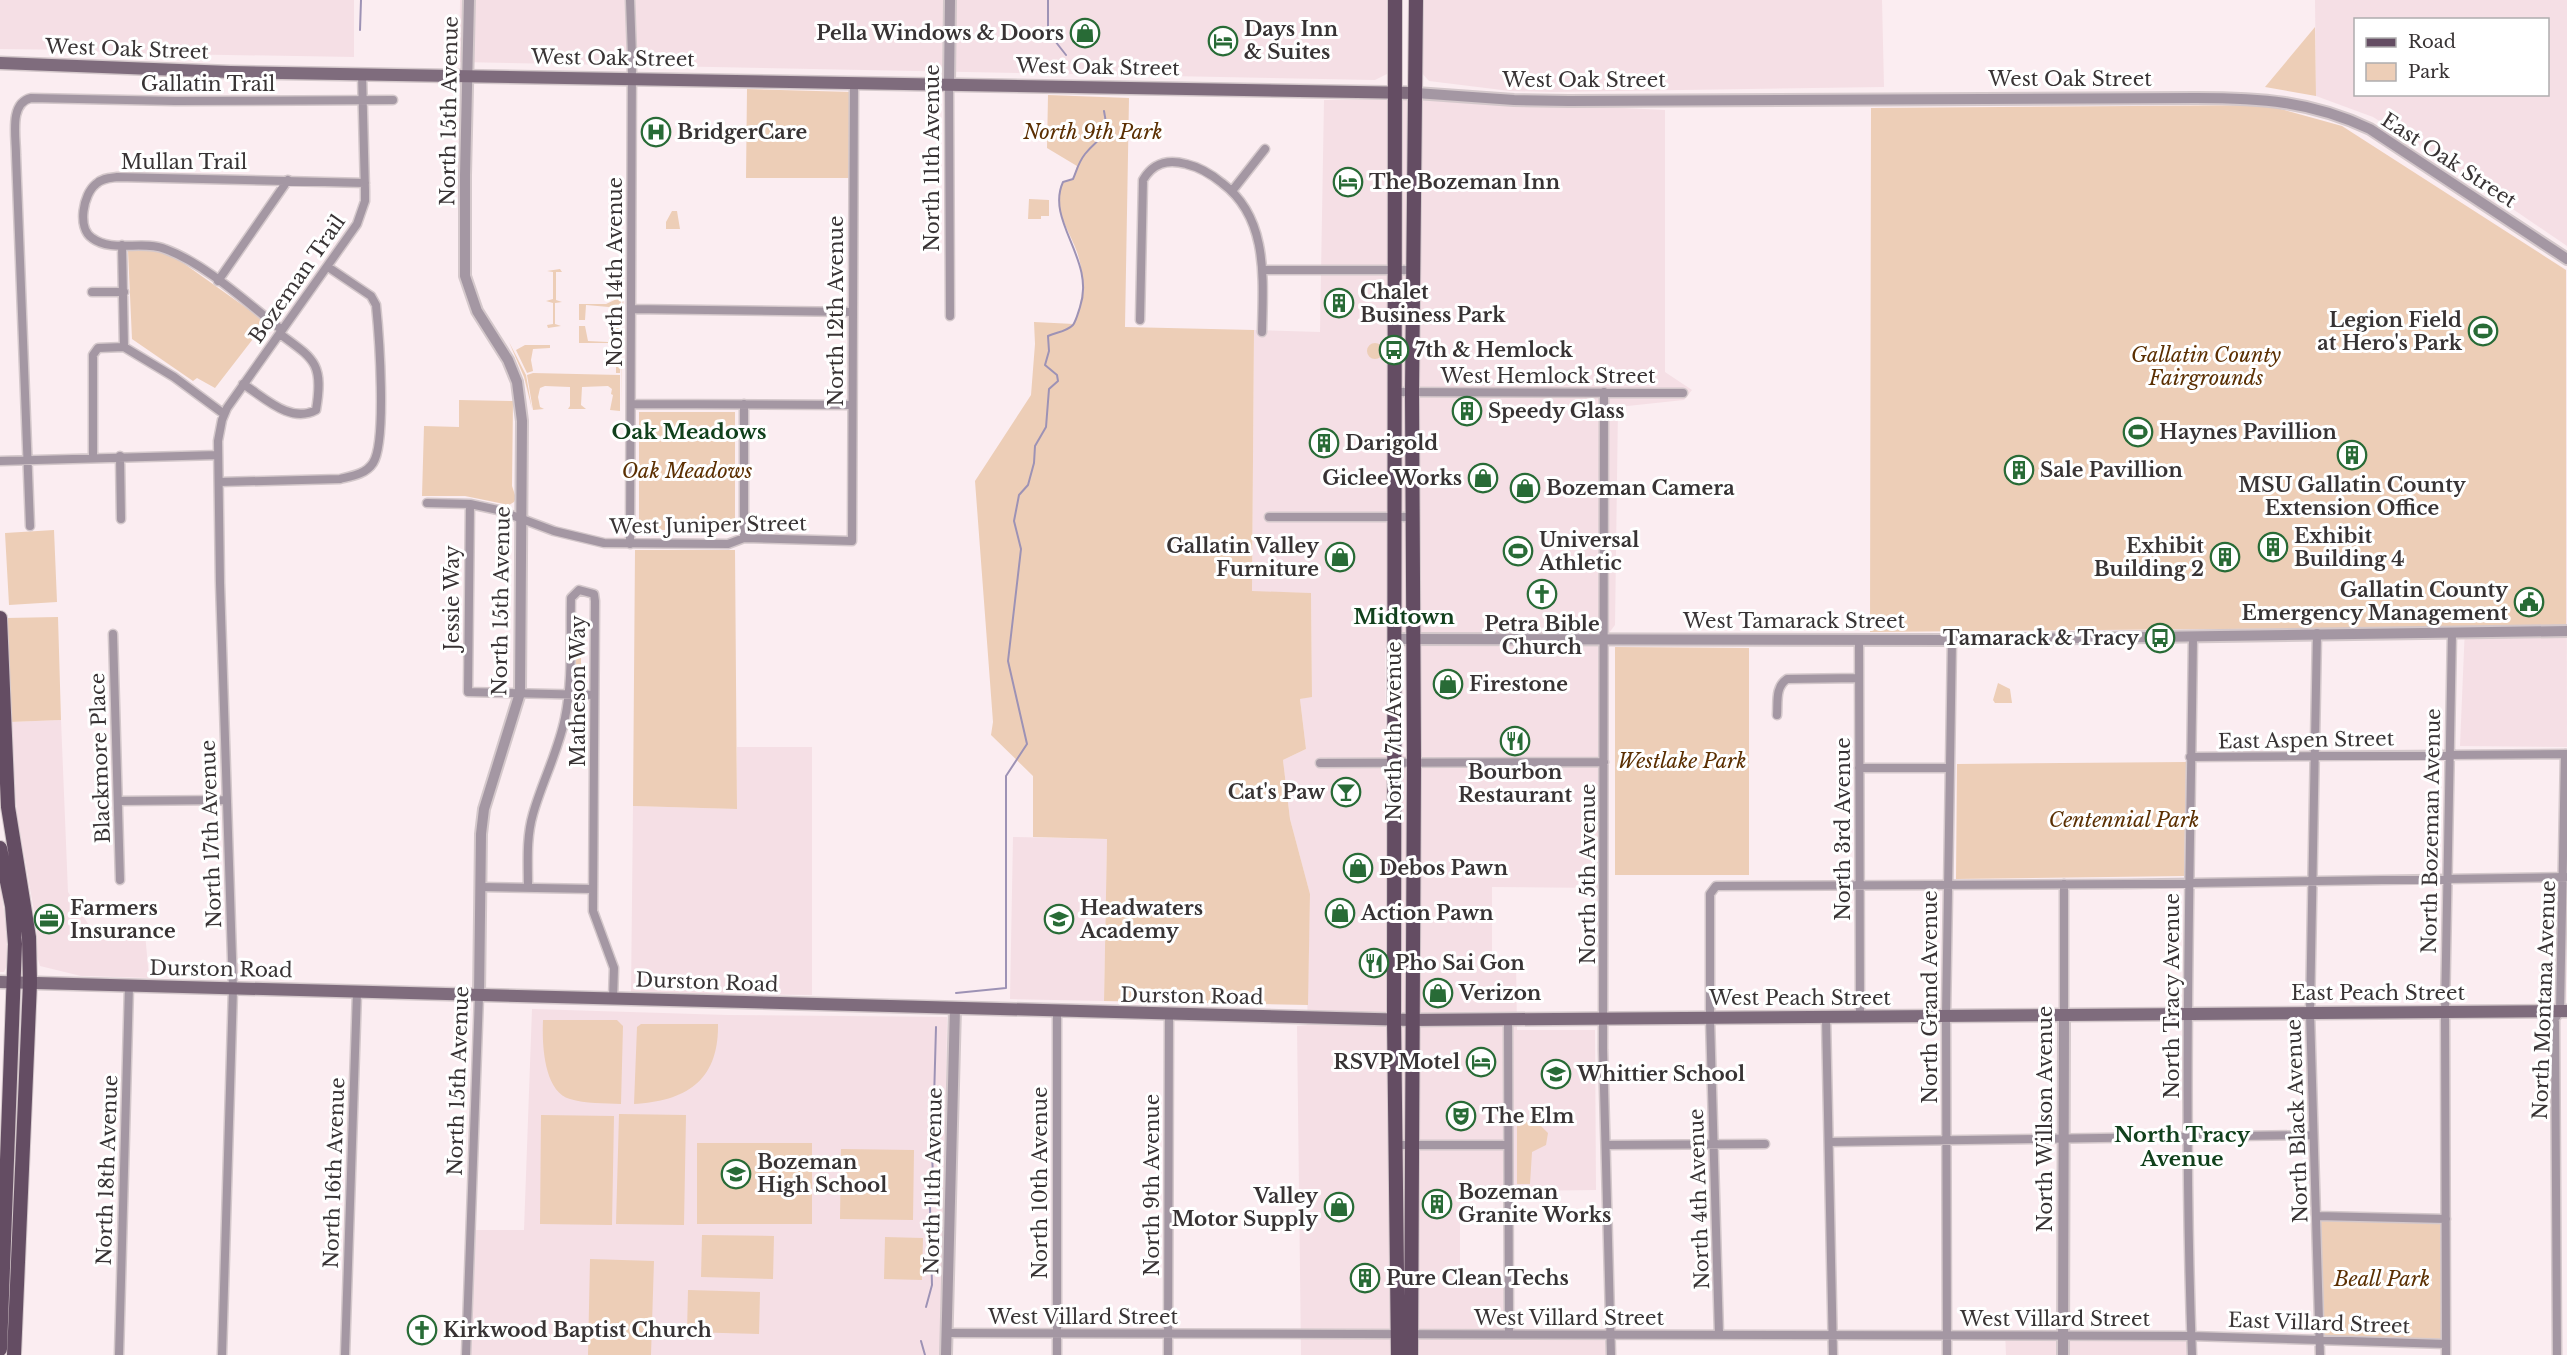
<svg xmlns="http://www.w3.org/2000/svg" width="2567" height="1355" viewBox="0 0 2567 1355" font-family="'Libre Baskerville',serif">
	<rect width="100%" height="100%" fill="#fbedf1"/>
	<path fill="#f5dfe5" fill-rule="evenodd" d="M0,0H354V57L111,53L84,50L0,49Z
		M460,0H1389V73L1375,80L459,62Z
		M1420,0H1882L1884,87L1552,92L1510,91L1429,81L1420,71Z
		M2315,0H2567V246L2422,147L2373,117L2316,96ZM2356,20H2548V94H2356Z
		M1438,99L1665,110V372L1692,390L1684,400L1618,407L1615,625L1600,645V888L1492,887V958H1516L1517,1030H1595L1596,1190L1460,1192V1284H1506L1505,1336L1608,1338V1355H1301L1297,1026L1307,1025L1310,894L1290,819L1283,760L1306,749L1300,699L1312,696L1311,593L1252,592L1254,330L1320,332L1324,100ZM1417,647L1418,756H1386L1385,648Z
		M2566,270L2567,747L2460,746L2465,626L2566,625Z
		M61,720L68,892L92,930L145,933L149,978L81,976L40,966L37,956V928L17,815L10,722Z
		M737,747H812V995L631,993L633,806L737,809Z
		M1013,837L1107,839L1104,1001L1010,999Z
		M0,883L11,957L4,972H0Z
		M532,1009L728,1015L947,1017L943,1355H471L474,1230H524Z
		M2005,1331H2187L2188,1355H2006Z"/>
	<path fill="#edceb7" d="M2315,27L2316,96L2265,87Z
		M747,89L852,92V178H746Z
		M1048,95L1129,98L1125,327L1254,330L1252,591L1311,593L1312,697L1300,699L1306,749L1283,760L1290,819L1310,894L1308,1005L1104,1001L1107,839L1033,837V776L991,735L993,722L975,481L1031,395L1035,344L1034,322L1074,324C1083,300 1086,278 1077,252C1069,229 1051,208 1063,182L1073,179L1077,166L1047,148Z
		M2266,105L2342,126L2566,270V626L1870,632L1871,108Z
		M1029,199L1049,200V216H1041V219H1028Z
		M672,211H677L680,229H666V222Z
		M140,248L159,249L172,255L266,322L215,388L197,378L193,381L132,339L128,251Z
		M560,269L562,272H556V300L562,302L555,303V324L561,326L548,328L547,325L553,324V303L546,301L553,299V272L547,271Z
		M623,269L624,271L621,408Z
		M621,297L620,343H579V326H585L588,341L608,342L612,332L609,307L586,305L585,320H579V304H606Z
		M509,342L526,375L532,409L524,377Z
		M1367 351a8 8 0 1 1 16 0a8 8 0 1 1-16 0Z
		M525,345H550V348L533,349L531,360L533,371L527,373L516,350Z
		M610,345H621L620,373H616V352L611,349Z
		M533,373L620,375V411L610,410L613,395L611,394L612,389L608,386L582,387L581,405L586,409H568L570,406V387L545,386L540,388L538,397L540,407L544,409L533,410L527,375Z
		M459,400L513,401L512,486L516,498L514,502L509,505L465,496H422L424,426L459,427Z
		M639,412H735V530H639Z
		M54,530L57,602L9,605L5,533Z
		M635,550H735L737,809L633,806Z
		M58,617L61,720L10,722L6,618Z
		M576,640H581V677H576Z
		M1615,647L1749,648V875H1615Z
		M1998,683L2010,689L2012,703H1995L1993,700Z
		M2186,762L2184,876L1956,879L1957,764Z
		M543,1020H617L623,1026L621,1104C605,1103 585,1104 570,1099C543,1091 542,1042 543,1020Z
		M641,1024H718C719,1081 686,1101 634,1104L637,1027Z
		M619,1114L686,1115L684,1225L616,1224Z
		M541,1115L614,1116L612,1225L540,1224Z
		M1517,1118H1523L1531,1126H1541L1548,1133L1546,1145L1532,1152L1530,1184H1517Z
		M697,1143H812V1224H697Z
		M841,1149L914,1150L913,1220L840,1219Z
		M2317,1216L2446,1219V1344L2320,1340Z
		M702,1235L774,1236L773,1279L701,1277Z
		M885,1237L923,1238L922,1280L884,1279Z
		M590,1259L654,1261L651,1355H588Z
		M688,1290L760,1292L759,1334L687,1332Z"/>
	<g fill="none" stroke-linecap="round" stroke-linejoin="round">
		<path stroke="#9d92b5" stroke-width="2" d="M1048,0V32L1066,55
			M360,30L361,0
			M956,993L1006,988V776L1027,744L1008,661L1021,549L1014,521L1019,495L1028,485L1034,463L1035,446L1046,427L1049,389L1058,381L1057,375L1045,365L1049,351L1048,336C1057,332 1066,332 1073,325C1076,321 1078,313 1080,307C1096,260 1045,221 1063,182L1073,179C1077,170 1078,163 1085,154C1100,135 1110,139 1104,111
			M934,1100L936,1027
			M926,1307L932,1285L930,1207L933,1177L932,1153L936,1130L933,1115
			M921,1341L925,1355"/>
		<g stroke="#d4c8cb" stroke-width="11">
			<path id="minor" d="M630,0L632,56L630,544
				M949,84L950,316
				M1232,191L1265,149
				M122,245L124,347
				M1263,270H1414
				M218,281L288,180
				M92,292H124
				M631,309L853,312
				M1140,320L1143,180C1153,163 1167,159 1186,164C1199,167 1211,174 1222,183C1269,218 1263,279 1262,332
				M282,330C247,303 206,264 165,249C143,240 112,253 92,238C77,228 83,194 96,184C102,178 110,178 117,177L365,183
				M243,384C264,397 290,424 316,410C324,363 314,359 280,334
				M1395,392L1683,393
				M1604,392L1603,1050L1611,1355
				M631,404L852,405
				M120,456L121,519
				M93,458V355L98,348L124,347L174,377L224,414
				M0,461L218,455
				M219,482L340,479C352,476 366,474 373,463C387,442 379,334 376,305L371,296L328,267
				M427,503L470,504L498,510L554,531L604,543L728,544L744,538L852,541L854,82
				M470,504L468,692L594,695
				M1269,517H1413
				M30,526L16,155C16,136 9,103 31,98L175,101L393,100
				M744,538V404
				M2317,633L2310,1013L2320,1355
				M113,634L120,880
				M1859,639L1860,1018
				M1777,715C1778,702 1775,687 1787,679L1859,678
				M2190,757L2567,754
				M1320,763L1604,762
				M1859,768H1949
				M118,801L226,800
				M481,887L593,889
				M528,888C528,863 526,838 533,814C542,782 558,752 565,718C573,680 570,638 571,598L579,590L594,594L595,601L593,911L614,968L613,999
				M2064,1016V884
				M1826,1018L1833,1355
				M1508,1020L1509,1334
				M1829,1142L2313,1135
				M1394,1145H1507
				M1606,1145L1765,1144
				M2317,1216L2446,1219
				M947,1333L2191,1336L2446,1344
				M1719,1335L1710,1019V894L1716,886L2129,884L2567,877
				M119,1355L129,986
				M222,1355L233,989L220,583L218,441L222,420L227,408L357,224L365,201V191L362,74
				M345,1355L357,992
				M466,1355L479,996
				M1057,1355V1011
				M1168,1355L1169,1014
				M1947,1355L1946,1017L1952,640
				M2192,1355C2183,1116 2190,877 2193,638
				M2446,1355L2445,1012L2452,632
				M2557,1355L2555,1019L2560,1011L2565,754"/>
		</g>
		<g stroke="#d4c8cb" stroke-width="14">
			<path id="tertiary" d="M469,0L465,175V276L477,311L508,360L517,382L522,421L520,693L484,809L481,834L479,996
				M949,84L950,0
				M1416,93L1514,100L1569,101L2196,98C2260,98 2311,101 2370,129L2567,259
				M1395,639L1952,640L2567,631
				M946,1355L955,1008
				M2063,1355L2064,1016"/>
		</g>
		<g stroke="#d4c8cb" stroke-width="15">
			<path id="secondary" d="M0,63L230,72L1416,93
				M0,982L1412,1020L2567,1011"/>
		</g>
		<g stroke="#d4c8cb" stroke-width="16">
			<path id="primary" d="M1395,0L1394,1020L1398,1355
				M0,618L8,807L29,937L30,983L14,1355
				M0,848L12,906L15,944L0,1349
				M1411,1355L1414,763L1412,393L1416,0"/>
		</g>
		<use href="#minor" stroke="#a497a3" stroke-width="8"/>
		<use href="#tertiary" stroke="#a497a3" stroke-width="10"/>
		<use href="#secondary" stroke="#7f6c7d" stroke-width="12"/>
		<use href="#primary" stroke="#644d63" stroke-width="14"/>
	</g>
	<defs>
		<g id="shop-ring" transform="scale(1.5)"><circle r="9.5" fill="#fff" stroke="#286b36" stroke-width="1.5"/><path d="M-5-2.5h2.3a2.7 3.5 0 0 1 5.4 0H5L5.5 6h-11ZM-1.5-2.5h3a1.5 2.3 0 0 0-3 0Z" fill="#286b36"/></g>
		<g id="hotel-ring" transform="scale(1.5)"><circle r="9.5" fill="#fff" stroke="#286b36" stroke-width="1.5"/><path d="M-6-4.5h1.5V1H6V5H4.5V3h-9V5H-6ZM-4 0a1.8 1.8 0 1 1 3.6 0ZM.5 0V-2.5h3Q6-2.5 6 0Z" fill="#286b36"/></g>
		<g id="hospital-ring" transform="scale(1.5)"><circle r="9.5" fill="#fff" stroke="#286b36" stroke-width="1.5"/><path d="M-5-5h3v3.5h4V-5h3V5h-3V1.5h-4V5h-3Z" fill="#286b36"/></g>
		<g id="building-ring" transform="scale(1.5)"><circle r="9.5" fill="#fff" stroke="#286b36" stroke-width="1.5"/><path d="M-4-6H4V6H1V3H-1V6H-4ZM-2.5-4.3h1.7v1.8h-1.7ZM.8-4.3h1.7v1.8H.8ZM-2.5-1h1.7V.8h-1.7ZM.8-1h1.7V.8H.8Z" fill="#286b36"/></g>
		<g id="stadium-ring" transform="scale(1.5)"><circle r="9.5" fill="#fff" stroke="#286b36" stroke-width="1.5"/><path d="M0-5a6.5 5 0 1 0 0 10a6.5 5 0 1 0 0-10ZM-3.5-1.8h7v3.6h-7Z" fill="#286b36"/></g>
		<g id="bus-ring" transform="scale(1.5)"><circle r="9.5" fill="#fff" stroke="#286b36" stroke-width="1.5"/><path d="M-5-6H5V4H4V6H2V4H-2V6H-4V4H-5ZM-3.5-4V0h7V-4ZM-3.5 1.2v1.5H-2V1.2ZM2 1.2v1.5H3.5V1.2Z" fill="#286b36"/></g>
		<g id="church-ring" transform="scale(1.5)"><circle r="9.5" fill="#fff" stroke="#286b36" stroke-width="1.5"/><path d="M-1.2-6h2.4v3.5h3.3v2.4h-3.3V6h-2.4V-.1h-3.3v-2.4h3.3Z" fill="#286b36"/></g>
		<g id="civic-ring" transform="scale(1.5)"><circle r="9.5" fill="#fff" stroke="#286b36" stroke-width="1.5"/><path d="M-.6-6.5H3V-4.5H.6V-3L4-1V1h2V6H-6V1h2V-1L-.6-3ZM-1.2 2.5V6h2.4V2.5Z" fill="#286b36"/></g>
		<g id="restaurant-ring" transform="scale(1.5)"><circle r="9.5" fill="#fff" stroke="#286b36" stroke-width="1.5"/><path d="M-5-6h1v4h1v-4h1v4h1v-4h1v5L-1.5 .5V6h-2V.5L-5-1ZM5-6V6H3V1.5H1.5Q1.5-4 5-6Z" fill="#286b36"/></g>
		<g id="bar-ring" transform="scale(1.5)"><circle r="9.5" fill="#fff" stroke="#286b36" stroke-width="1.5"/><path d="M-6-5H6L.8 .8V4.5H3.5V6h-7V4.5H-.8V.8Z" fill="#286b36"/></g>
		<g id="office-ring" transform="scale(1.5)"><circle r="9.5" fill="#fff" stroke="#286b36" stroke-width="1.5"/><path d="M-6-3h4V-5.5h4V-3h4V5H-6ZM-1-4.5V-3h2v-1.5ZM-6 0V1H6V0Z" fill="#286b36"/></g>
		<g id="school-ring" transform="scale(1.5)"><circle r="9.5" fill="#fff" stroke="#286b36" stroke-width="1.5"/><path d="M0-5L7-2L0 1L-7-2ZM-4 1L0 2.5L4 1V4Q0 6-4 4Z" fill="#286b36"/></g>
		<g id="theatre-ring" transform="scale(1.5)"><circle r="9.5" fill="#fff" stroke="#286b36" stroke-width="1.5"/><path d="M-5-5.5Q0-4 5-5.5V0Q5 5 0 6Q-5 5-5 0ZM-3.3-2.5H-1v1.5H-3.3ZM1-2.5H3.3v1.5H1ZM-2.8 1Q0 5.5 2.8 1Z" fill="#286b36"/></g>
	</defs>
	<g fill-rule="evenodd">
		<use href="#shop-ring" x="1085" y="33"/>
		<use href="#hotel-ring" x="1223" y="41"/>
		<use href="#hospital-ring" x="656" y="132"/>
		<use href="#hotel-ring" x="1348" y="182"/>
		<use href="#building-ring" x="1339" y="303"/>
		<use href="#stadium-ring" x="2483" y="331"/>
		<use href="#bus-ring" x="1394" y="350"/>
		<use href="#building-ring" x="1467" y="411"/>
		<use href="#stadium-ring" x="2138" y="432"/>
		<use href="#building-ring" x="1324" y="443"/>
		<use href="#building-ring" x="2352" y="455"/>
		<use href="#building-ring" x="2019" y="470"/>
		<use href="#shop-ring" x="1483" y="478"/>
		<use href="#shop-ring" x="1525" y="488"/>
		<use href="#building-ring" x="2273" y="547"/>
		<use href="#stadium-ring" x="1518" y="551"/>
		<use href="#shop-ring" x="1340" y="557"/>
		<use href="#building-ring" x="2225" y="557"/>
		<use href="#church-ring" x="1542" y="594"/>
		<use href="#civic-ring" x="2529" y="602"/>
		<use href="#bus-ring" x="2160" y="638"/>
		<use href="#shop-ring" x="1448" y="684"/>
		<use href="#restaurant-ring" x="1515" y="741"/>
		<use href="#bar-ring" x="1346" y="792"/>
		<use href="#shop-ring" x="1358" y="868"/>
		<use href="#shop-ring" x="1340" y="913"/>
		<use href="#office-ring" x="49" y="919"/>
		<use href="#school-ring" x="1059" y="919"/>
		<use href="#restaurant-ring" x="1374" y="963"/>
		<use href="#shop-ring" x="1438" y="993"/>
		<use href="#hotel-ring" x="1481" y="1062"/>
		<use href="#school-ring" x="1556" y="1074"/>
		<use href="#theatre-ring" x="1461" y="1116"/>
		<use href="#school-ring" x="736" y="1174"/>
		<use href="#building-ring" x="1437" y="1204"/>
		<use href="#shop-ring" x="1339" y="1207"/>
		<use href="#building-ring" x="1365" y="1278"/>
		<use href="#church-ring" x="422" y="1330"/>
	</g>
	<g text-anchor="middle" stroke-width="6" stroke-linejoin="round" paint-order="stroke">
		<g font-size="20" font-weight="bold" fill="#383334" stroke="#fff" text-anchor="start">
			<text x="1244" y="36">Days Inn<tspan x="1244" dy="23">&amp; Suites</tspan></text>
			<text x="1064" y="40" text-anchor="end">Pella Windows &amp; Doors</text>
			<text x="677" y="139">BridgerCare</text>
			<text x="1369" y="189">The Bozeman Inn</text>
			<text x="1360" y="299">Chalet<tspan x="1360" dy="23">Business Park</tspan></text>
			<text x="2462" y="327" text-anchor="end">Legion Field<tspan x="2462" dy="23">at Hero's Park</tspan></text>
			<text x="1415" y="357">7th &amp; Hemlock</text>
			<text x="1488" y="418">Speedy Glass</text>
			<text x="2159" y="439">Haynes Pavillion</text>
			<text x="1345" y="450">Darigold</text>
			<text x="2040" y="477">Sale Pavillion</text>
			<text x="1462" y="485" text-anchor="end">Giclee Works</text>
			<text x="2352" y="492" text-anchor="middle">MSU Gallatin County<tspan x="2352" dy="23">Extension Office</tspan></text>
			<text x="1546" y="495">Bozeman Camera</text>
			<text x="2294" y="543">Exhibit<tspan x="2294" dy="23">Building 4</tspan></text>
			<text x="1539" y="547">Universal<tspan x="1539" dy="23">Athletic</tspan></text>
			<text x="1319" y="553" text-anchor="end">Gallatin Valley<tspan x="1319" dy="23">Furniture</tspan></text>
			<text x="2204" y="553" text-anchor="end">Exhibit<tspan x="2204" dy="23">Building 2</tspan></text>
			<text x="2508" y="597" text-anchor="end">Gallatin County<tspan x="2508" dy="23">Emergency Management</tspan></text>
			<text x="1542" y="631" text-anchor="middle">Petra Bible<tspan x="1542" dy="23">Church</tspan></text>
			<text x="2139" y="645" text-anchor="end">Tamarack &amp; Tracy</text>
			<text x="1469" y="691">Firestone</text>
			<text x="1515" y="779" text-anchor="middle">Bourbon<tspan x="1515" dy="23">Restaurant</tspan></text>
			<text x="1325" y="799" text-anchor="end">Cat's Paw</text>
			<text x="1379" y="875">Debos Pawn</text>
			<text x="70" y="915">Farmers<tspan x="70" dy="23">Insurance</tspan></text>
			<text x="1080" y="915">Headwaters<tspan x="1080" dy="23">Academy</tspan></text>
			<text x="1361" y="920">Action Pawn</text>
			<text x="1395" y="970">Pho Sai Gon</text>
			<text x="1459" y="1000">Verizon</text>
			<text x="1460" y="1069" text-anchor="end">RSVP Motel</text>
			<text x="1577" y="1081">Whittier School</text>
			<text x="1482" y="1123">The Elm</text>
			<text x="757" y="1169">Bozeman<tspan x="757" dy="23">High School</tspan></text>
			<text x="1458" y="1199">Bozeman<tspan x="1458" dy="23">Granite Works</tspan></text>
			<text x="1318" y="1203" text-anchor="end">Valley<tspan x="1318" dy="23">Motor Supply</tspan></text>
			<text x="1386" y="1285">Pure Clean Techs</text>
			<text x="443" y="1337">Kirkwood Baptist Church</text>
		</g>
		<g font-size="20" fill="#383334" stroke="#fff">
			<text transform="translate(127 49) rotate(2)" y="7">West Oak Street</text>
			<text transform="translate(613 58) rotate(1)" y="7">West Oak Street</text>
			<text transform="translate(1098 67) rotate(1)" y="7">West Oak Street</text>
			<text x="2070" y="86">West Oak Street</text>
			<text x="1584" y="87">West Oak Street</text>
			<text x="208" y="91">Gallatin Trail</text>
			<text transform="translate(449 111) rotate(-89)" y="7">North 15th Avenue</text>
			<text transform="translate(932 158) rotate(-90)" y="7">North 11th Avenue</text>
			<text transform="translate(2449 160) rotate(33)" y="7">East Oak Street</text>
			<text x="184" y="169">Mullan Trail</text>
			<text transform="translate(615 272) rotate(-90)" y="7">North 14th Avenue</text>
			<text transform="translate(297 279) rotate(-55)" y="7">Bozeman Trail</text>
			<text transform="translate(836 311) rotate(-90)" y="7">North 12th Avenue</text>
			<text x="1548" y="383">West Hemlock Street</text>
			<text transform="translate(708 525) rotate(-1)" y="7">West Juniper Street</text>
			<text transform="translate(452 598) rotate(-90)" y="7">Jessie Way</text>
			<text transform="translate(501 601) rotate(-89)" y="7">North 15th Avenue</text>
			<text x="1794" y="628">West Tamarack Street</text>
			<text transform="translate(578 691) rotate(-90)" y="7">Matheson Way</text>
			<text transform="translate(1394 731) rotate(-90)" y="7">North 7th Avenue</text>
			<text transform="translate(2306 740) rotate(-1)" y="7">East Aspen Street</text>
			<text transform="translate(100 758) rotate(-92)" y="7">Blackmore Place</text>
			<text transform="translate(1843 829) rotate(-90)" y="7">North 3rd Avenue</text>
			<text transform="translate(2431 831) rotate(-89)" y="7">North Bozeman Avenue</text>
			<text transform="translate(211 834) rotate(-92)" y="7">North 17th Avenue</text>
			<text transform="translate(1588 874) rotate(-90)" y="7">North 5th Avenue</text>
			<text transform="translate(221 969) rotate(1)" y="7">Durston Road</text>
			<text transform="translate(707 982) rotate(2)" y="7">Durston Road</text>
			<text x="2378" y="1000">East Peach Street</text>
			<text transform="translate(1192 996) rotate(1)" y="7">Durston Road</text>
			<text transform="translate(2172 996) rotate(-90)" y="7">North Tracy Avenue</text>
			<text transform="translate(1930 997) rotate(-90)" y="7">North Grand Avenue</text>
			<text x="1800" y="1005">West Peach Street</text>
			<text transform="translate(2544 1000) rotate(-88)" y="7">North Montana Avenue</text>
			<text transform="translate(458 1081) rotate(-88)" y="7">North 15th Avenue</text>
			<text transform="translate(2045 1119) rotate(-90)" y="7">North Willson Avenue</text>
			<text transform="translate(2297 1121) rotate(-92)" y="7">North Black Avenue</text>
			<text transform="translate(107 1170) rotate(-88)" y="7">North 18th Avenue</text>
			<text transform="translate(334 1173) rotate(-88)" y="7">North 16th Avenue</text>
			<text transform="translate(933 1181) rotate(-89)" y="7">North 11th Avenue</text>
			<text transform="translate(1040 1183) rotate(-90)" y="7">North 10th Avenue</text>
			<text transform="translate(1152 1185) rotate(-90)" y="7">North 9th Avenue</text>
			<text transform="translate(1699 1199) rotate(-92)" y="7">North 4th Avenue</text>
			<text x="1083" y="1324">West Villard Street</text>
			<text x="1569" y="1325">West Villard Street</text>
			<text x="2055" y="1326">West Villard Street</text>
			<text transform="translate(2319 1323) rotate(2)" y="7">East Villard Street</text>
		</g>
		<g font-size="20" font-style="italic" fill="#5b2f02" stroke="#fff">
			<text x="1093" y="139">North 9th Park</text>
			<text x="2206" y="362">Gallatin County<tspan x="2206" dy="23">Fairgrounds</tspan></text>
			<text x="687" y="478">Oak Meadows</text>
			<text x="1682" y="768">Westlake Park</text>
			<text x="2124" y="827">Centennial Park</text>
			<text x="2382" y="1286">Beall Park</text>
		</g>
		<g font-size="21" font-weight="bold" fill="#11401c" stroke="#fff">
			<text x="689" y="439">Oak Meadows</text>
			<text x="1404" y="624">Midtown</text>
			<text x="2182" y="1142">North Tracy<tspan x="2182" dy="24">Avenue</tspan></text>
		</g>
	</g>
	<rect x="2354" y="18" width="195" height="78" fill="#ffffff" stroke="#afadae" stroke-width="1.5"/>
	<rect x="2366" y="38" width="30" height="9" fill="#644d63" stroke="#afadae" stroke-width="1.5"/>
	<text x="2408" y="48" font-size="18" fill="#383334">Road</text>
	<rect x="2366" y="63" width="30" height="18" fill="#edceb7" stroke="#afadae" stroke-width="1.5"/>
	<text x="2408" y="78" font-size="18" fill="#383334">Park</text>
</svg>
